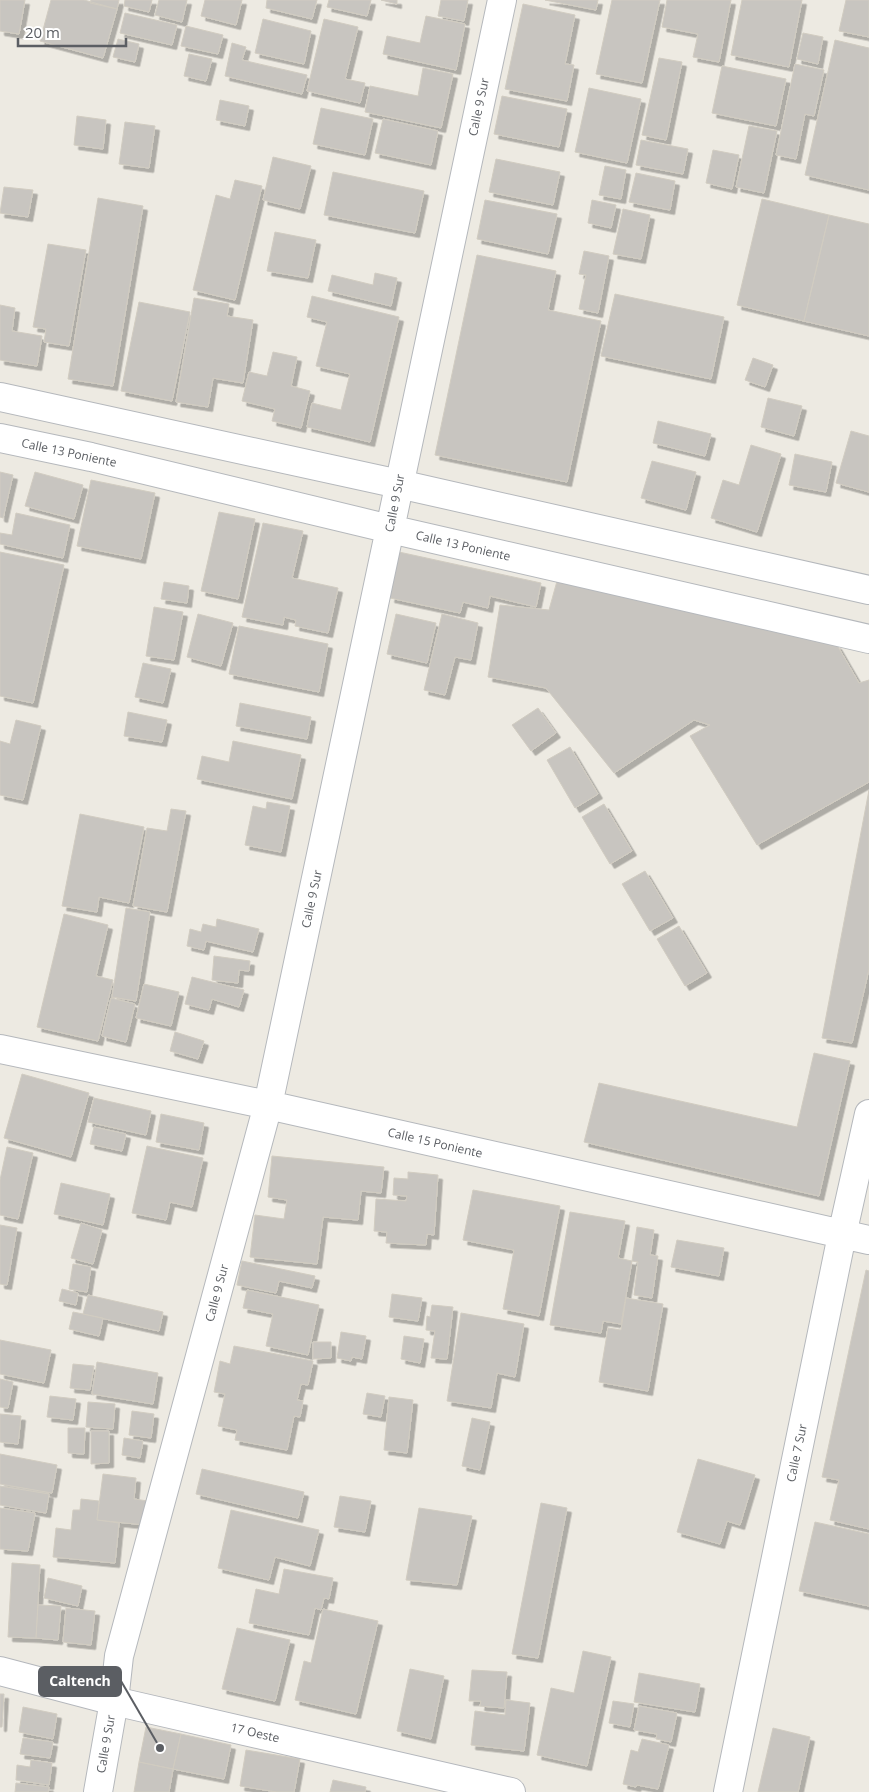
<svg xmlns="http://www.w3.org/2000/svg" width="869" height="1792" viewBox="0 0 869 1792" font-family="'Open Sans',sans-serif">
	<defs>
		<filter id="shadow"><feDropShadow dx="4.5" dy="4.5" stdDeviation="0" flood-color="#0004"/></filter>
	</defs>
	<rect width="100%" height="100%" fill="#edeae2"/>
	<path fill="#c8c5c0" stroke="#d1ccc1" filter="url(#shadow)" d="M0,0H25L19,34L0,31Z
		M51,0H84L117,9L103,58L40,41Z
		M91,0H119L117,9L90,3Z
		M125,0H152L149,12L124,6Z
		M159,0H187L182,22L155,15Z
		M205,0H242L236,25L201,16Z
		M267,0H317L312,19L266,8Z
		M329,0H371L367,16L327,7Z
		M381,0H397V4Z
		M441,0H468L464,21L438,16Z
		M545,0H598L596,10Z
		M612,0H660L642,83L596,74Z
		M667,0H731L719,62L693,57L698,34L662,27Z
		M742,0H802L789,67L731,55Z
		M846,0H869V37L839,31Z
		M523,4L575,15L565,64L574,65L567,101L505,89Z
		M125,13L177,25L172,45L120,33Z
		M426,16L465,24L456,70L383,54L387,36L420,43Z
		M263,19L311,31L304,64L255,53Z
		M324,19L358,27L345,79L365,83L360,103L307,91Z
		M186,26L223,35L218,54L181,46Z
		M803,33L823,37L818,64L797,59Z
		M118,39L139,44L135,62L113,57Z
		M835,40L869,48V190L805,175Z
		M232,43L246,47L242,60L307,75L302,94L225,76Z
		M189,54L212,59L206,81L184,76Z
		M659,58L682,62L666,140L642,135Z
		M795,64L824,70L814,116L805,114L796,159L776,155Z
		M722,66L786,79L776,126L712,113Z
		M423,68L453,74L441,128L365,112L370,86L418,96Z
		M589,88L641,99L627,163L575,152Z
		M502,96L567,109L559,147L494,134Z
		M220,100L249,106L245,126L216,120Z
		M321,108L373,119L365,155L313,144Z
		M77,116L106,120L103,149L74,145Z
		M383,119L438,131L431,165L375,153Z
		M125,122L155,126L149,168L119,164Z
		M749,126L777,131L764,193L736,187Z
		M641,140L688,149L683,174L636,165Z
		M713,150L739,155L732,189L706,183Z
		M273,157L311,166L300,209L263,200Z
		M496,159L560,172L553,205L489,192Z
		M605,166L626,170L621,199L599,195Z
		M333,172L424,191L415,233L324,215Z
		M636,173L675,181L670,210L629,202Z
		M235,180L262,186L235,300L193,290L216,195L230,199Z
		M4,187L33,190L28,217L0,213Z
		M98,198L143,206L113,386L68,379Z
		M762,199L829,215L804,321L737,305Z
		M485,200L557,214L548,254L477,239Z
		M592,200L616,205L611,228L588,223Z
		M623,209L650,215L641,259L613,254Z
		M829,215L869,224V336L804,321Z
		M275,232L316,240L308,278L267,271Z
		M48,244L86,250L69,346L44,342L46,329L33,327Z
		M584,251L609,256L598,313L579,309L586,275L579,274Z
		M477,255L556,271L548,310L601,321L567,482L435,455Z
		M375,273L397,278L391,306L328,291L332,275L373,285Z
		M615,294L724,317L711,379L601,356Z
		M312,296L399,317L370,442L307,427L312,403L341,410L350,374L316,366L327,322L307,317Z
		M194,298L229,304L227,316L253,320L243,383L213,378L208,407L176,402Z
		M139,302L190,312L172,401L121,391Z
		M0,305L15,308L12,331L42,336L37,366L0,360Z
		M273,352L297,357L291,386L310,391L301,428L272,421L275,409L242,401L249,372L267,376Z
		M753,358L773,365L765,387L745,380Z
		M768,398L802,406L794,436L761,427Z
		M658,421L711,434L705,456L653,443Z
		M851,431L869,436V492L836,483Z
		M751,445L781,454L757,532L711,518L723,480L739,485Z
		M795,454L832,462L826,492L789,485Z
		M652,461L696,472L686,510L641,498Z
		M0,472L13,475L3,518L0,517Z
		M35,472L83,485L74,519L25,506Z
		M91,480L155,493L141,559L77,546Z
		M219,512L255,519L238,599L201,591Z
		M16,513L70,525L63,558L0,544V533L12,535Z
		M263,523L303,531L292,578L338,588L328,633L295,626L296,620L284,617L283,625L242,617Z
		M0,552L64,565L33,703L0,696Z
		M399,552L541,583L536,607L490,596L488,608L463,602L460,613L390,598Z
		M557,581L837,645L859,683L869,680V782L757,845L690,736L710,725L694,720L614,773L546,688L488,677L500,605L549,610Z
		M164,582L189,586L187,603L161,599Z
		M154,607L183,612L174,660L146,656Z
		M198,614L233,623L221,666L187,657Z
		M396,614L436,623L427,663L387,654Z
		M442,614L478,623L471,660L455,657L445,695L424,690Z
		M239,626L328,644L319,692L229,674Z
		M143,663L171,669L163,703L135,697Z
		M240,703L311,717L307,739L236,726Z
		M538,708L556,733L531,751L512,725Z
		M128,712L167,720L162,742L124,736Z
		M16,720L41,726L23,800L0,795V741L10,744Z
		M233,741L301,755L292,799L197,779L202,756L229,762Z
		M570,747L598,794L575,808L547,760Z
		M869,790V969L852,1043L822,1038Z
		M267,802L290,806L281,852L245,845L253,806L266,809Z
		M604,804L632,851L610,864L582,817Z
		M171,809L186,811L167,912L133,906L147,828L167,831Z
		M80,814L144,827L129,903L99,897L97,912L62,906Z
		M645,871L673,918L650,931L622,884Z
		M126,908L150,912L136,1001L112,997Z
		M64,914L108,925L96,976L113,980L98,1041L37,1027Z
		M217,919L259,929L253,952L206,941L204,950L187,946L190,929L201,932L203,924L216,927Z
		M679,926L707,973L685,986L657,939Z
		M214,956L250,961L249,971L239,970L238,983L212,980Z
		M192,977L244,990L239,1007L212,999L209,1010L185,1004Z
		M144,984L179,992L171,1026L136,1018Z
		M111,998L135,1004L126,1042L102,1036Z
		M175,1032L204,1041L198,1059L170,1051Z
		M814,1053L850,1061L819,1196L584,1142L599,1083L797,1127Z
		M22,1074L89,1093L71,1157L4,1138Z
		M94,1098L151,1111L146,1135L88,1122Z
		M161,1114L204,1123L199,1150L156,1142Z
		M94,1127L126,1134L122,1151L90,1144Z
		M147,1146L203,1158L192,1207L170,1202L166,1220L132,1213Z
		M7,1147L33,1153L18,1219L0,1215V1180Z
		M272,1156L384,1167L381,1193L361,1191L358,1220L323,1217L317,1264L250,1257L255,1215L284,1219L287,1200L268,1197Z
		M408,1172L438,1175L434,1235L427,1234L426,1245L386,1243L387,1232L374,1231L376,1199L406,1201L407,1196L393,1195L394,1178L408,1179Z
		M61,1183L110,1194L103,1225L54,1214Z
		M473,1190L560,1206L539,1316L503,1309L514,1250L463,1240Z
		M570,1212L625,1221L618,1258L632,1261L621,1324L603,1321L601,1333L550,1325Z
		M81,1223L102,1230L93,1264L71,1258Z
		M0,1225L17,1228L7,1285L0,1284Z
		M637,1227L654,1230L650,1255L658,1256L652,1298L634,1295L638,1262L632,1261Z
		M677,1240L724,1248L719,1276L671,1267Z
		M242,1261L315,1276L312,1288L279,1281L276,1293L237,1285Z
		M73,1264L91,1267L87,1292L69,1289Z
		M866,1270L869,1271V1529L830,1520L839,1480L822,1477Z
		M62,1289L78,1293L76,1305L59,1301Z
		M247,1290L319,1305L308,1355L266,1346L273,1314L243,1308Z
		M392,1294L422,1298L418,1321L389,1317Z
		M88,1295L163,1312L159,1331L83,1314Z
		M626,1298L663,1304L648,1391L599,1382L608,1328L621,1330Z
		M432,1305L453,1307L447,1359L431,1358L435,1331L426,1330L427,1316L430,1317Z
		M73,1312L103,1318L99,1336L69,1329Z
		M461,1313L524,1324L515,1377L497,1373L491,1408L447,1401Z
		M341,1332L366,1336L362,1359L352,1357L351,1361L337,1358Z
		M404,1336L424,1339L420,1363L401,1359Z
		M0,1340L51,1350L44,1383L0,1374Z
		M313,1342H331V1358L313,1359Z
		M234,1346L313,1361L308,1385L301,1384L297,1400L303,1401L300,1417L294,1416L287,1450L235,1440L237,1430L218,1426L225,1394L214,1392L220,1361L230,1364Z
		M97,1362L158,1373L153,1404L92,1394Z
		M73,1364L94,1366L90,1390L70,1388Z
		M0,1379L13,1382L8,1408L0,1407Z
		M367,1393L385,1396L381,1417L363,1414Z
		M50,1396L76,1399L73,1420L47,1417Z
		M389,1397L413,1400L407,1453L384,1450Z
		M88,1402L115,1404L113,1429L86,1427Z
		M132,1411L154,1414L151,1438L129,1435Z
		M0,1414L21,1416L18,1444L0,1442Z
		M472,1418L490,1422L480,1470L462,1466Z
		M68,1428H85L84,1454L68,1453Z
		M91,1431H109V1463L91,1464Z
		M124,1438L143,1441L140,1458L122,1455Z
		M0,1454L57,1465L52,1493L0,1484Z
		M698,1459L755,1475L740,1525L727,1521L720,1544L677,1532Z
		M202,1469L304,1492L298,1518L196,1494Z
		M103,1474L136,1478L134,1499L148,1501L145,1525L97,1520Z
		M0,1486L49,1494L46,1513L0,1505Z
		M340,1496L371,1501L365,1532L334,1527Z
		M81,1499L99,1501L97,1520L119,1523L115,1563L53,1557L56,1528L71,1530L73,1510H80Z
		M541,1503L567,1508L538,1658L512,1654Z
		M0,1508L35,1513L28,1551L0,1549Z
		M419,1508L472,1516L457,1585L406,1580Z
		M231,1510L319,1530L310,1566L275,1557L269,1580L218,1568Z
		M815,1522L869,1534V1606L799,1591Z
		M12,1563L40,1565L36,1638L8,1637Z
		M284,1569L333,1578L329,1599L324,1598L321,1610L315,1608L309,1635L249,1623L256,1589L279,1594Z
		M48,1578L82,1586L78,1606L44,1598Z
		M38,1605L61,1606L58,1640L36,1638Z
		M66,1608L95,1611L91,1645L63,1642Z
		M323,1609L378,1621L356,1714L295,1700L304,1661L311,1663Z
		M237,1628L290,1640L275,1701L222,1689Z
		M583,1651L611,1657L587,1766L537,1755L551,1688L574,1693Z
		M410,1669L444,1676L431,1739L397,1731Z
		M472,1670L507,1672L504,1708L480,1706L481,1701H469Z
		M639,1673L700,1684L695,1712L634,1702Z
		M0,1694H4L2,1727H0Z
		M506,1700L530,1703L524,1751L471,1745L475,1711L505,1715Z
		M613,1701L634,1704L630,1727L609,1723Z
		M639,1706L677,1713L671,1742L656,1739L657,1734L634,1730Z
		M23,1707L57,1714L53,1739L19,1732Z
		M146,1727L181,1734L173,1769L139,1762Z
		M773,1728L810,1737L798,1792H758Z
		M181,1734L231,1745L224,1779L173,1769Z
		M23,1738L53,1742L50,1758L20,1754Z
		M642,1739L669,1745L658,1789L637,1785L636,1787L623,1784L631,1750L638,1752Z
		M246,1750L300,1759L294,1792H277L240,1786Z
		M31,1760L52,1763L49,1785L16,1780L17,1765L30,1767Z
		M139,1762L173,1769L169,1792H134Z
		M333,1780L366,1787L365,1792H330Z
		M16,1783L49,1787L48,1792H15Z"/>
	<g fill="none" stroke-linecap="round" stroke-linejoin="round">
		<g stroke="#b5b8bc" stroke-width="30">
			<path id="street" d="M0,397L399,484L869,590
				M0,438L91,457L390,529L869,639
				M0,1049L268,1105L869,1240
				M98,1792L114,1701L119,1656L268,1105L502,0
				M728,1792L842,1235L869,1114"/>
		</g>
		<g stroke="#b4b7bc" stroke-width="30">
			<path id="secondary" d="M0,1671L114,1701L511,1792"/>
		</g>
		<use href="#street" stroke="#fff" stroke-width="28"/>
		<use href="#secondary" stroke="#fff" stroke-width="28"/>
	</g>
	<g text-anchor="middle" stroke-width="4" stroke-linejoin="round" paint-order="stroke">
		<g font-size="12" fill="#5b5e63" stroke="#fff">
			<text transform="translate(479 107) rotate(-78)" y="4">Calle 9 Sur</text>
			<text transform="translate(69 453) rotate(12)" y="4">Calle 13 Poniente</text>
			<text transform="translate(395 503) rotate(-79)" y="4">Calle 9 Sur</text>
			<text transform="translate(463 546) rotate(13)" y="4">Calle 13 Poniente</text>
			<text transform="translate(312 899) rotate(-78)" y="4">Calle 9 Sur</text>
			<text transform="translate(435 1143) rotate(13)" y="4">Calle 15 Poniente</text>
			<text transform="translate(217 1293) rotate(-75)" y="4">Calle 9 Sur</text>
			<text transform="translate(797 1453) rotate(-78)" y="4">Calle 7 Sur</text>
			<text transform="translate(255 1733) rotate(13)" y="4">17 Oeste</text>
			<text transform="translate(106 1744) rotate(-80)" y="4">Calle 9 Sur</text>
		</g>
	</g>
	<path fill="none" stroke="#5b5e63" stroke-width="2" d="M160 1748L121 1681"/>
	<circle fill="#5b5e63" stroke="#fff" stroke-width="2" cx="160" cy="1748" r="5"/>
	<rect fill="#5b5e63" stroke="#5b5e63" stroke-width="2" x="39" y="1667" width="82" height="29" rx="5"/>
	<g font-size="14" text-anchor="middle" font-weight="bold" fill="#fff">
		<text x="80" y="1686">Caltench</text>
	</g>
	<path d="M18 38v8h108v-8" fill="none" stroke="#5b5e63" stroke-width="2.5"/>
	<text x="25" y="38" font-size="15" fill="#5b5e63" stroke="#ffffff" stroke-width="4" paint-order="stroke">20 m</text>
</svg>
